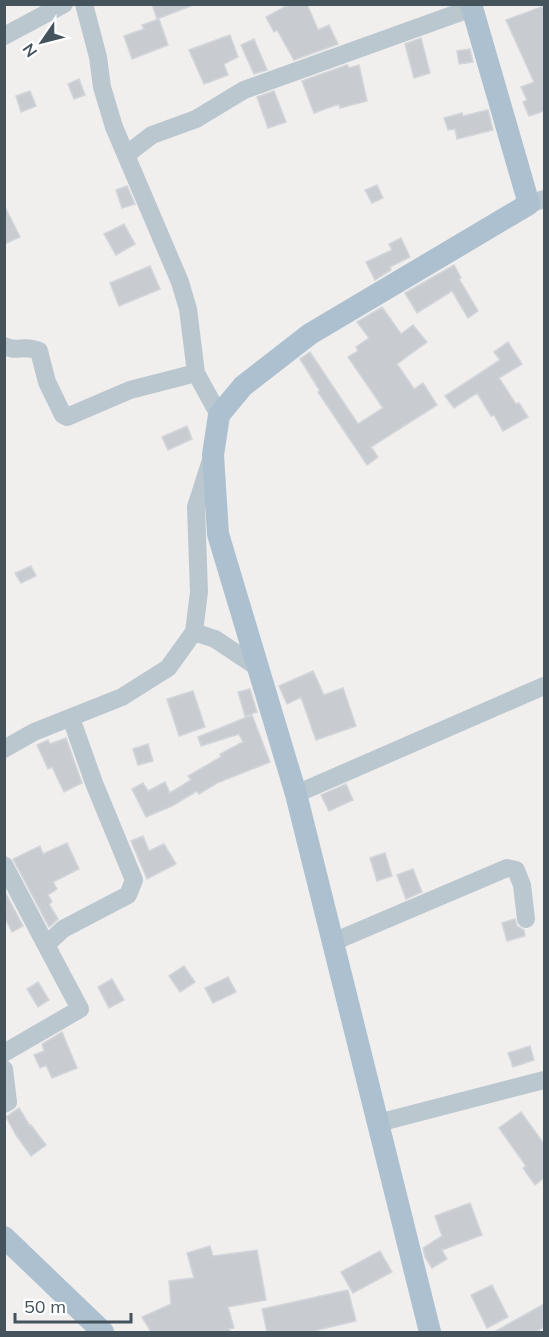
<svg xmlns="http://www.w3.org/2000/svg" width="549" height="1337" viewBox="0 0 549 1337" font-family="Mulish,sans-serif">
	<rect width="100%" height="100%" fill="#f1eeee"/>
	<path fill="#c8ccd1" stroke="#d2d5da" stroke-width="1.5" d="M152,4H191V6L157,19Z
		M290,4H307L318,30L329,25L338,44L294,60L277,30L274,32L266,17Z
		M544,6V111L529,116L523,102L527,100L521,87L534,82L506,20Z
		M159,19L168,45L132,59L124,36L144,29L142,25Z
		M230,35L238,57L224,64L228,75L204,84L189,50Z
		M421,38L430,73L414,78L405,44Z
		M254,39L267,70L254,74L241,45Z
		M470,49L473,62L459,64L457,51Z
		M347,65L349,68L359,65L367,101L340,108L339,104L314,113L302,81Z
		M79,79L85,95L74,99L68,84Z
		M30,91L36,106L21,112L16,96Z
		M274,91L286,122L268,128L257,97Z
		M488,110L493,130L457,139L455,129L448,130L444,118L462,113L463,116Z
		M377,185L383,198L372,203L365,190Z
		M127,186L135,204L122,208L116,190Z
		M4,205L20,237L4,244Z
		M124,224L135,244L116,255L104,234Z
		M401,238L410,257L390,267L391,270L375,280L366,262L392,250L389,244Z
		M454,265L461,278L459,279L478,311L468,318L452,291L417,313L405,293Z
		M150,266L160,289L119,306L110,283Z
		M382,307L401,334L413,325L427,342L397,364L414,389L423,383L437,405L371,447L378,457L367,465L318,392L320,391L300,359L310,352L358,424L383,408L348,357L358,351L356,347L369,338L357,322Z
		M508,342L522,364L499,378L516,404L519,403L528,417L503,431L494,415L491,416L477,393L454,408L445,396L500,360L494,352Z
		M187,426L192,439L168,450L162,437Z
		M31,566L36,576L21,583L15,573Z
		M313,671L324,695L343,688L356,726L316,740L301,697L287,704L279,686Z
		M250,689L257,712L245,716L238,692Z
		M193,691L205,727L179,736L167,699Z
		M252,715L270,762L217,783L199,794L197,791L172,806L146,817L132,789L143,783L148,791L165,782L170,793L191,780L188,776L221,757L220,754L243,742L239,734L201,746L198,737Z
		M66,738L82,783L64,792L52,767L48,769L37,745L48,740L50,744Z
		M148,744L153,761L138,765L133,749Z
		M346,784L353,800L329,811L321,795Z
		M143,836L149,851L164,844L176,864L147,879L131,841Z
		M67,843L79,869L53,882L57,889L48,895L52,902L49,904L58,919L49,927L13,859L40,846L43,854Z
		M385,853L392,876L377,881L370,858Z
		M413,869L422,892L406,899L397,875Z
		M4,890L23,926L12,932L4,916Z
		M515,919L517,926L524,930L525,936L507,941L502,923Z
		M184,966L195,982L180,992L169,976Z
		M228,977L236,992L213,1003L205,988Z
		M112,979L124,1000L109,1008L98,987Z
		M38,982L49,1000L38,1007L27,989Z
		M62,1032L77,1068L52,1078L46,1065L40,1068L34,1055L44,1051L42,1044Z
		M530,1046L534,1060L513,1067L508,1053Z
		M19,1108L30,1126L31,1125L46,1145L31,1156L16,1135L6,1117Z
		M521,1112L544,1144V1178L535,1185L523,1168L526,1166L499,1128Z
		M470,1203L482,1235L442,1250L447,1259L432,1268L425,1257L423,1248L442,1236L435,1216Z
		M210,1246L213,1256L257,1250L266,1300L228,1307L234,1328L229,1329L230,1332H151L142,1317L171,1304L169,1281L194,1278L187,1253Z
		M380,1251L392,1272L353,1293L341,1272Z
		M492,1285L508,1317L487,1328L471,1295Z
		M348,1290L356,1321L309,1332H267L262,1309Z
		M544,1304V1327L536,1332H494Z"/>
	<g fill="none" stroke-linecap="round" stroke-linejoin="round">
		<path stroke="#bbc7cf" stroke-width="18" d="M84,4L98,57L102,87L114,127L180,282L188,309L196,373L219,415
			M4,36L64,4
			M127,154L152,135L196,119L244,90L472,8
			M529,204L544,199
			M4,346C17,353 24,344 39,351L47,382L63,415L67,417L130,390L196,373
			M194,632L215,639L257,667
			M4,749L34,732L122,697L168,668L194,632L199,592L196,507L211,460
			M296,794L544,686
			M4,865L46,945
			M333,942L507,868L516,870L522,885L526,919
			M4,1053L80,1009L46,945L63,929L128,895L134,880L94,783L71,718
			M4,1069L8,1102L4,1104
			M378,1123L544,1080"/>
		<path stroke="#acc0cf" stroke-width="22" d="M4,1237L103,1332
			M430,1332L296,794L218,534L213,455L219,415L243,386L310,334L529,204L471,4"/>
	</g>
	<rect width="549" height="1337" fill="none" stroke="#45535d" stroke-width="12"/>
	<g transform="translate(42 42) rotate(235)" stroke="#ffffff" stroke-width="4.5" paint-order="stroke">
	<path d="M0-4.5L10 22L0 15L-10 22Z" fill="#45535d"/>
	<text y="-9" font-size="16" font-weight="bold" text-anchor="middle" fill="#45535d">N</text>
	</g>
	<path d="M15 1313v9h116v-9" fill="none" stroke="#45535d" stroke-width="3"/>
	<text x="24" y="1313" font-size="18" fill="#45535d" stroke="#ffffff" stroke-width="4.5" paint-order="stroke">50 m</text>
</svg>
